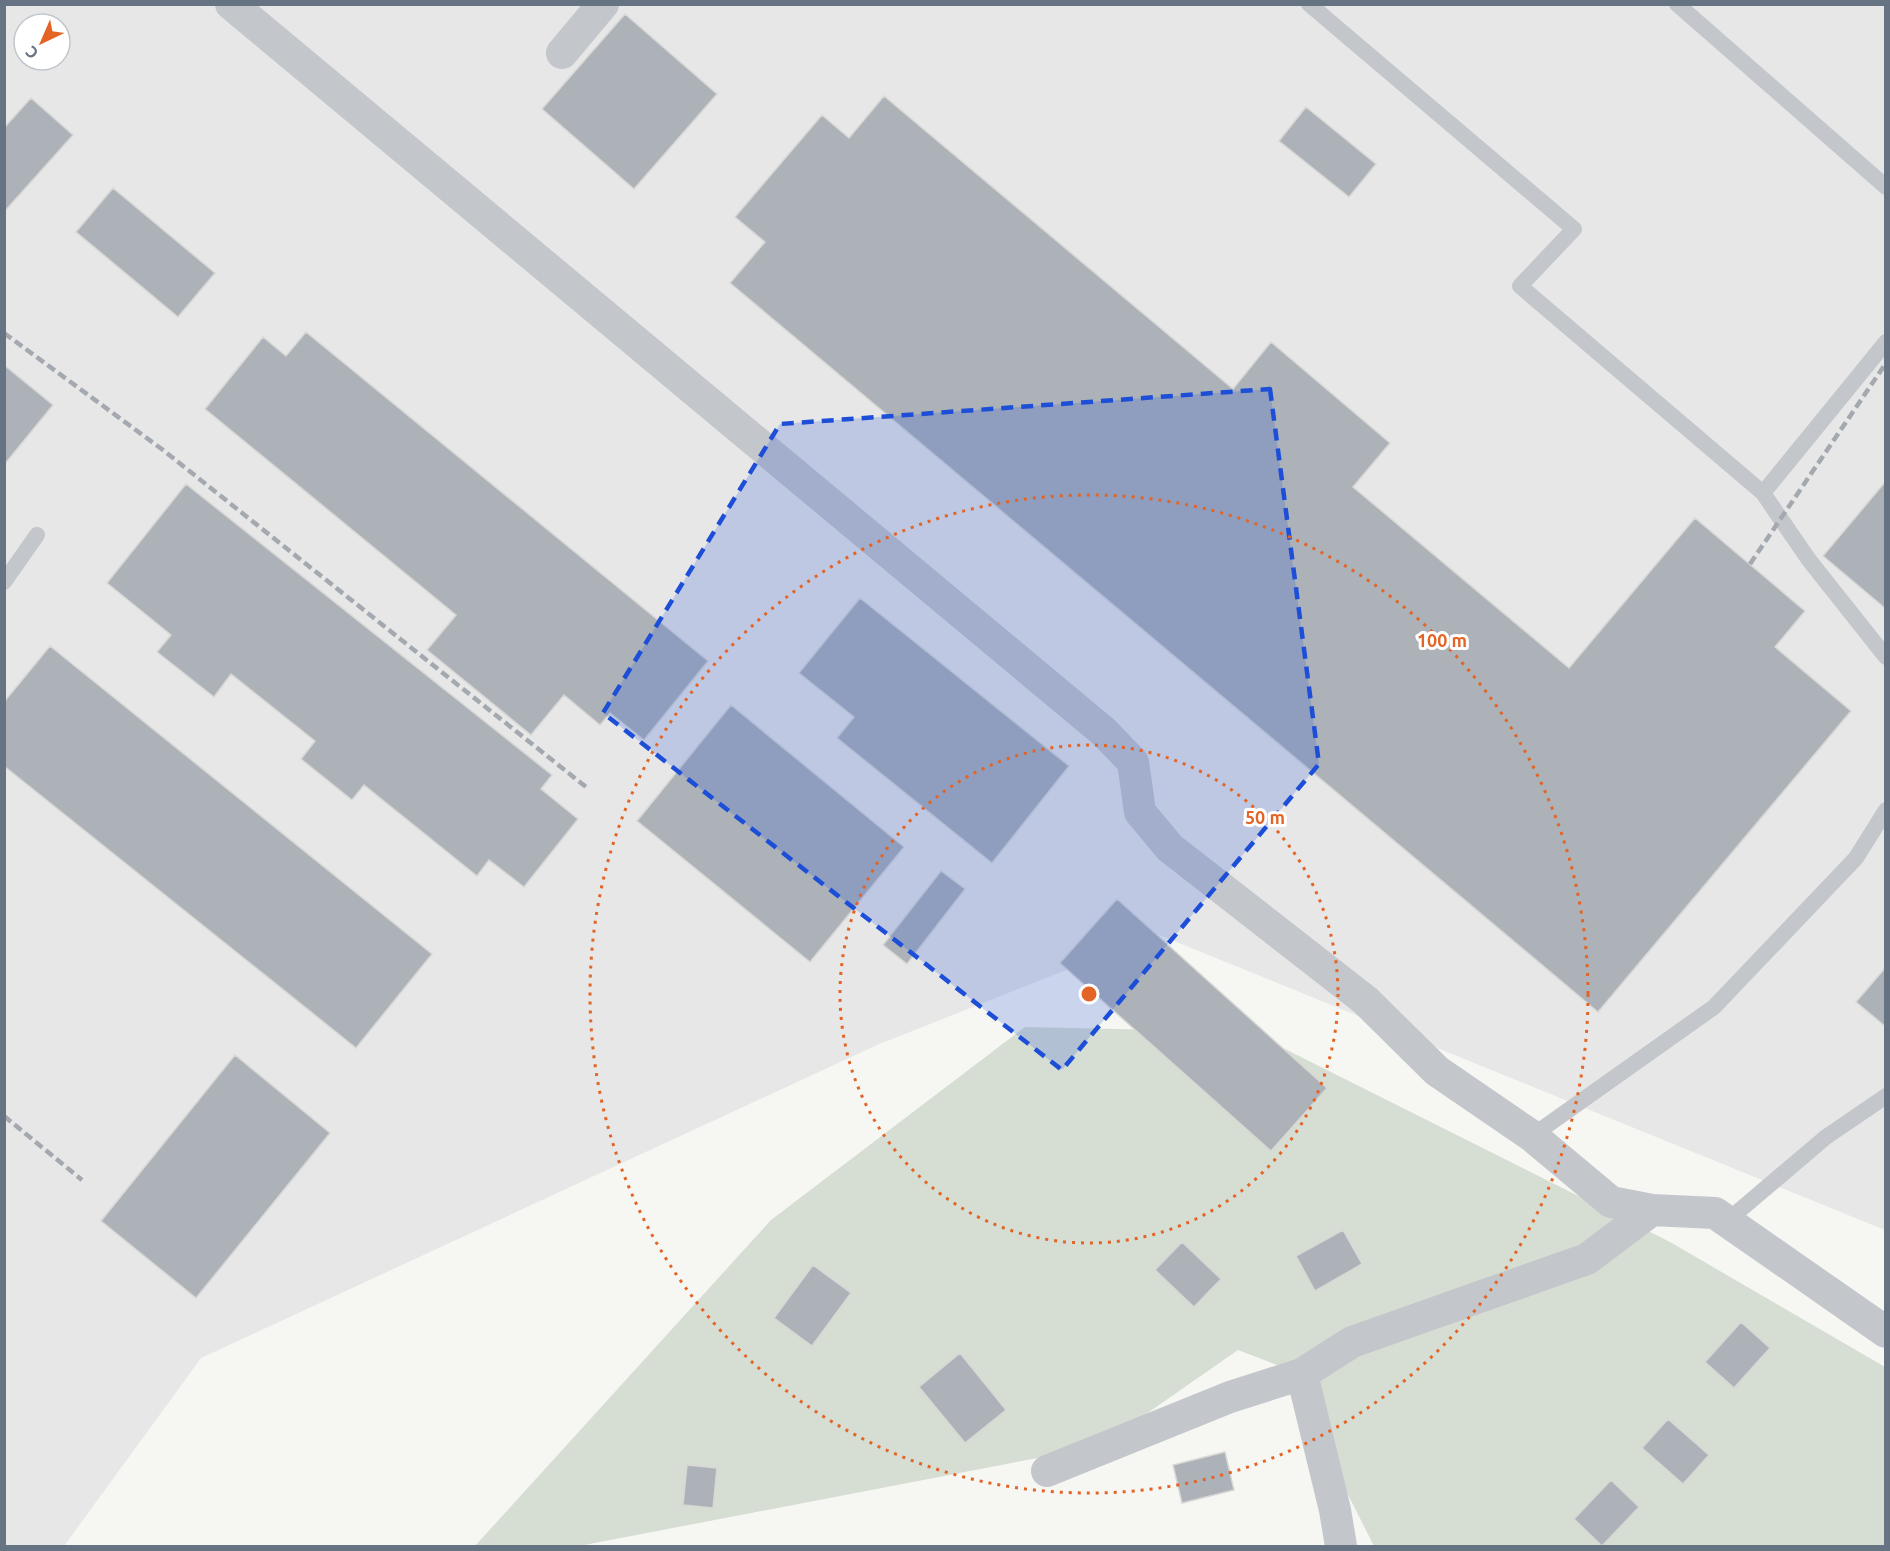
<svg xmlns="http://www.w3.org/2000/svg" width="1890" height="1551" viewBox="0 0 1890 1551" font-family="Ubuntu,sans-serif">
	<rect width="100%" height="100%" fill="#f6f6f2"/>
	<path fill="#e6e7e6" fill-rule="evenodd" d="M5,5H1885V1230L1157,934L877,1045L201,1358L64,1546H5ZM24,24H60V60H24Z"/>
	<path fill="#d6ddd3" d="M1025,1027L1251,1032L1670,1242L1885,1367V1546H1374L1300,1400L1301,1374L1238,1350L1100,1446L579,1546H475L771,1220Z"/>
	<path fill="#acb2b8" stroke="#d7d7d5" stroke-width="1.5" d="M625,14L717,94L634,189L542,109Z
		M884,96L1233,389L1271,342L1390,443L1353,487L1569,668L1695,518L1805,611L1775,647L1851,711L1598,1012L730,283L765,242L735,217L822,115L849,138Z
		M31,98L73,135L4,212V128Z
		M1306,107L1376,164L1349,197L1279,141Z
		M113,188L215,273L178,317L76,232Z
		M306,332L708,661L644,740L610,713L600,725L564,695L531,735L427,650L456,615L205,409L263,337L286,356Z
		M4,365L53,405L4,465Z
		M1886,481V609L1823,556Z
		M186,484L552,775L541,789L578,819L524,887L489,860L477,876L364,785L352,800L301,759L315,741L231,674L214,697L157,652L171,635L107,583Z
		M860,598L1069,766L992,863L837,738L854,717L799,673Z
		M50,646L432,954L356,1048L4,766V702Z
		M731,705L904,847L810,962L637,821Z
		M941,871L965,889L907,964L883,945Z
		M1117,899L1327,1088L1271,1151L1060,963Z
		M1886,967V1027L1856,1002Z
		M235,1055L330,1133L196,1298L101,1221Z
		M1343,1230L1362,1264L1315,1291L1296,1256Z
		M1182,1242L1221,1279L1194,1307L1155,1270Z
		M813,1265L851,1293L812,1346L774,1318Z
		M1741,1322L1770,1348L1734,1388L1705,1362Z
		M960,1353L1006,1410L965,1443L919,1387Z
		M1668,1419L1709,1455L1683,1484L1642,1448Z
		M1225,1452L1234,1490L1182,1503L1173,1465Z
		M687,1465L717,1468L713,1508L683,1505Z
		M1611,1480L1639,1507L1602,1546L1574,1519Z"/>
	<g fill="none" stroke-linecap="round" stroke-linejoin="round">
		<path stroke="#c3c6ca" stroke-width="16" d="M1309,4L1574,229L1520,286L1763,493L1809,560L1886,657
			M1677,4L1886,187
			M1763,493L1886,342
			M4,582L37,535
			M1532,1136L1714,1007L1856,858L1886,810
			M1727,1221L1826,1137L1886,1096"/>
		<path stroke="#c3c6ca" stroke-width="32" d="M231,4L1104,732L1133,762L1140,812L1170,848L1365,1000L1437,1071L1532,1136L1611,1202L1652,1210L1715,1213L1886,1332
			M562,53L603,4
			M1302,1374L1335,1510L1341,1546
			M1047,1471L1230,1397L1302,1374L1352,1342L1587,1259L1652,1210"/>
		<path stroke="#a4a9af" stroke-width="4.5" stroke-dasharray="9 4.5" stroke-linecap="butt" d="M4,333L163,450L586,787
			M1750,564L1886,363
			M4,1116L82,1180"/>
	</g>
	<path fill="#1d4ed8" fill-opacity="0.2" stroke="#1d4ed8" stroke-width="4.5" stroke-dasharray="12 8" stroke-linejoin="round" d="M1270,389L1319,764L1062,1070L603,713L780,424Z"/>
	<g fill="none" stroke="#e36425" stroke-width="3" stroke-dasharray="3 6">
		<circle cx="1089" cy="994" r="249"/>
		<circle cx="1089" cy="994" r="499"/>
	</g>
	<circle cx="1089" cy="994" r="9" fill="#e36425" stroke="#fff" stroke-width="3"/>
	<g font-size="18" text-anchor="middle" font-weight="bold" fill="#e36425" stroke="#fff" stroke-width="6" stroke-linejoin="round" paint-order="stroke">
		<text x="1442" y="647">100 m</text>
		<text x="1265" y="824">50 m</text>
	</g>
	<rect width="1890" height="1551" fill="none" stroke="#657383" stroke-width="12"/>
	<g transform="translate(42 42) rotate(224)"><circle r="28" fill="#ffffff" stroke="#c1c7cd" stroke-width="1.5"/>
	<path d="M0-4.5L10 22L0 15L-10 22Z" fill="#e36425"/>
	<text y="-9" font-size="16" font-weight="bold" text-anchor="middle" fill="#657383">С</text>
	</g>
</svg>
